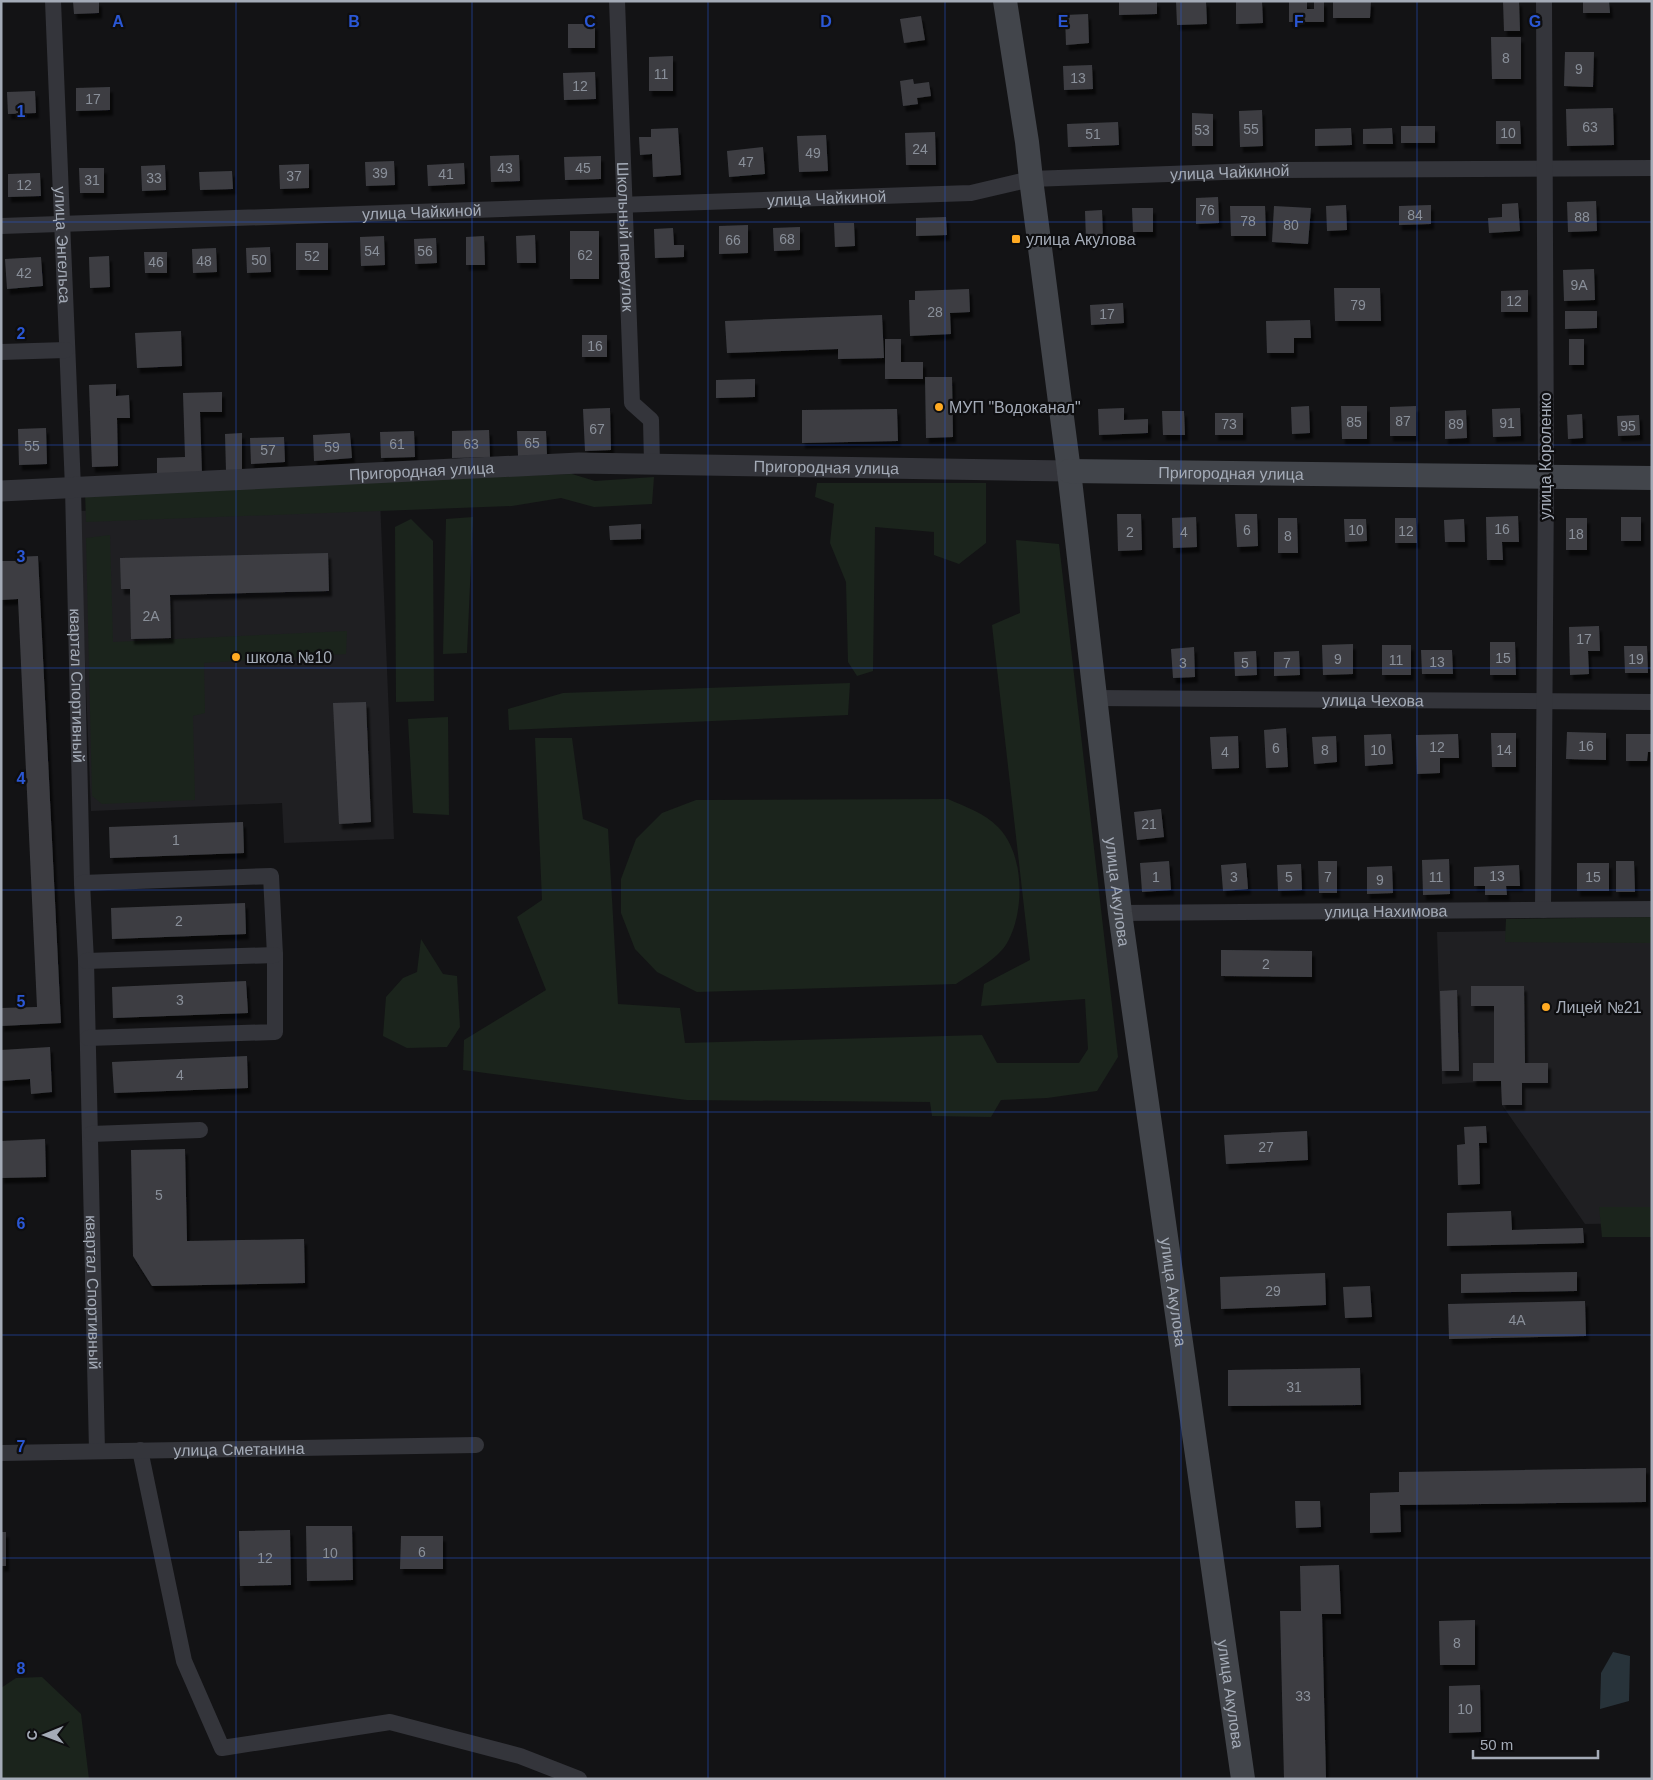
<svg xmlns="http://www.w3.org/2000/svg" width="1653" height="1780" viewBox="0 0 1653 1780" font-family="Arial,sans-serif">
	<defs>
		<filter id="shadow"><feDropShadow dx="3" dy="5.5" stdDeviation="1" flood-color="#0009"/></filter>
	</defs>
	<rect width="100%" height="100%" fill="#131315"/>
	<path fill="#1f1f22" d="M380,499L394,839L284,843L282,803L91,811L79,511Z
		M1652,929V1223L1585,1224L1502,1105L1501,1081L1442,1084L1437,932Z"/>
	<path fill="#1b241c" d="M572,474L595,481L654,477L652,504L594,507L561,498L512,506L86,522L85,491Z
		M817,483H986V543L959,564L934,555V532L875,527L873,671L857,676L848,662L846,582L830,543L834,504L815,497Z
		M473,517L467,653L443,654L446,519Z
		M411,519L433,541L434,701L396,702L395,527Z
		M110,535L113,642L347,631L346,654L204,663L205,713L193,716L195,800L102,804L92,796L86,538Z
		M1016,540L1059,544L1118,1057L1097,1091L1047,1098L1001,1100L991,1117L932,1116L930,1102L687,1100L463,1070L464,1040L546,990L517,917L542,900L535,738H572L583,819L608,829L618,1004L680,1008L685,1043L982,1035L997,1063H1079L1088,1049L1085,999L981,1006L984,984L1030,960L992,625L1020,613Z
		M850,683L848,715L509,730L508,709L563,693Z
		M448,717L449,815L413,813L408,719Z
		M948,799C966,807 984,813 998,827C1025,854 1025,912 1007,943C998,959 971,974 956,984L697,992L657,972L635,949L621,913V879L636,839L662,813L696,800Z
		M1652,917V943L1505,942L1506,919Z
		M421,939L443,974L457,976L460,1027L447,1047L407,1048L383,1036L386,997L403,978L417,972Z
		M1599,1207H1652V1237H1602Z
		M42,1677L81,1714L89,1779H1V1688L16,1678Z"/>
	<path fill="#28333a" d="M1613,1652L1630,1656L1629,1701L1600,1709L1601,1673Z"/>
	<path fill="#3d3e43" filter="url(#shadow)" d="M73,1H99V13L74,14Z
		M1119,1H1157V14L1119,15Z
		M1176,1H1206L1207,24L1177,25Z
		M1236,1H1262L1263,23L1236,24Z
		M1289,1H1307V9H1314V1H1324V22H1289Z
		M1333,1H1371L1370,18H1333Z
		M1503,1H1519L1520,31H1504Z
		M1583,1H1609L1610,13H1583Z
		M1088,14L1089,43L1066,45L1065,15Z
		M921,16L925,40L904,43L900,19Z
		M568,24H595V48H568Z
		M1491,37H1521V79H1492Z
		M1565,52H1594L1593,87L1564,86Z
		M673,56V91H649V57Z
		M1092,65L1093,89L1064,90L1063,66Z
		M595,72L596,99L564,100L563,73Z
		M913,79L914,84L929,82L931,96L917,98L918,104L903,106L900,81Z
		M110,87V110L76,111V88Z
		M35,91L36,113L8,114L7,92Z
		M1613,108L1614,145L1567,146L1566,109Z
		M1262,110L1263,146L1240,147L1239,111Z
		M1192,113L1213,114V146H1192Z
		M1496,121H1520L1521,144H1496Z
		M1118,122L1119,145L1068,147L1067,124Z
		M1401,126H1435V143H1401Z
		M678,128L681,175L653,177L652,154L640,155L639,137H651V129Z
		M1351,128L1352,145L1315,146V129Z
		M1392,128L1393,144H1363V129Z
		M935,132L936,165H906L905,133Z
		M826,135L828,171L799,172L797,136Z
		M763,147L765,174L729,177L727,151Z
		M519,155L520,181L491,182L490,156Z
		M601,156V179L565,180L564,157Z
		M394,161L395,185L366,186L365,162Z
		M464,163L465,184L428,186L427,165Z
		M309,164V188L280,189L279,165Z
		M165,165L166,190L142,191L141,166Z
		M79,168H104V193H80Z
		M232,171L233,189L200,190L199,172Z
		M40,173L41,196L8,197V174Z
		M1218,197L1219,223L1196,224V198Z
		M1596,201L1597,231L1568,232L1567,202Z
		M1518,203L1520,231L1489,233L1488,218L1502,217V204Z
		M1346,205L1347,230L1327,231L1326,206Z
		M1431,205V224L1399,225V206Z
		M1230,206H1265L1266,236H1231Z
		M1274,206L1311,208L1308,244L1272,242Z
		M1132,208H1153V232H1133Z
		M1102,210L1103,239L1086,240L1085,211Z
		M946,217L947,235L916,236V218Z
		M834,223H854L855,246L835,247Z
		M748,225V253L719,254V226Z
		M800,227V250L774,251L773,228Z
		M673,228L674,245H684V257L655,258L654,229Z
		M570,231H599V279H570Z
		M535,235L536,263H517L516,236Z
		M384,236L385,265L361,266L360,237Z
		M484,236L485,265H466V237Z
		M436,238L437,263L415,264L414,239Z
		M296,243H328V270H296Z
		M270,247L271,272L247,273L246,248Z
		M216,248L217,272L193,273L192,249Z
		M144,252H167V273H145Z
		M109,256L110,287L90,288L89,257Z
		M41,257L43,286L7,289L5,259Z
		M1594,269L1595,300L1564,301L1563,270Z
		M1334,288H1380L1381,321H1335Z
		M969,289L970,312L950,313L951,334L910,336L909,300H915V291Z
		M1528,290V312H1501V291Z
		M1123,303L1124,323L1091,325L1090,305Z
		M1565,311H1597V328L1565,329Z
		M882,315L884,358L838,359V349L727,353L725,321Z
		M1310,320L1311,338H1294V353H1267L1266,321Z
		M181,331L182,366L137,368L135,333Z
		M582,335H607V357H582Z
		M885,339H901V362H923V379H885Z
		M1569,339H1584V365H1569Z
		M925,377H952L953,437L926,438Z
		M755,379V397L716,398V380Z
		M116,384V396L129,395L130,418H117L118,466L92,467L89,385Z
		M222,392V412H200L202,475L157,476V458L185,457L183,393Z
		M1309,406L1310,433L1292,434L1291,407Z
		M1341,406H1367V439H1342Z
		M1416,406V436H1390V407Z
		M610,408L611,450L585,451L583,409Z
		M1124,408V420L1148,419V433L1099,435L1098,409Z
		M1520,408L1521,436L1493,437L1492,409Z
		M897,409L898,441L802,443V410Z
		M1466,410L1467,438L1445,439V411Z
		M1162,411H1184L1185,435H1163Z
		M1215,413H1243V435H1215Z
		M1582,414L1583,438L1568,439L1567,415Z
		M1639,415L1640,435L1618,436L1617,416Z
		M46,428L47,464L19,465L18,429Z
		M489,430L490,457L452,458V431Z
		M414,431L415,457L381,458L380,432Z
		M517,431H546L547,455L518,456Z
		M242,433V470L226,471L225,434Z
		M350,433L352,458L314,461L313,435Z
		M284,437L285,462L251,464L250,438Z
		M1117,514H1141L1142,550L1118,551Z
		M1235,514H1257L1258,546L1237,547Z
		M1518,516L1519,542H1502L1503,560H1487L1486,517Z
		M1196,517L1197,547L1173,548L1172,518Z
		M1621,517H1641V541H1621Z
		M1278,518H1297L1298,553H1278Z
		M1395,518H1416L1417,543H1395Z
		M1566,518H1587V550H1566Z
		M1344,519H1366L1367,541L1345,542Z
		M1464,519L1465,542H1445L1444,520Z
		M641,524V539L610,540L609,526Z
		M328,553L329,591L170,595L171,638L131,639L130,589H121L120,558Z
		M38,556L61,1023L1,1026V1008L37,1007L18,599L1,600V561H16L15,557Z
		M1599,626L1600,651H1588L1589,674L1570,675L1569,627Z
		M1490,642H1515L1516,675H1490Z
		M1353,644V674L1323,675L1322,645Z
		M1382,645H1411V675H1382Z
		M1624,646H1647L1648,673H1625Z
		M1194,647L1195,677L1173,678L1171,649Z
		M1421,650H1452L1453,674H1422Z
		M1256,651L1257,675L1235,676L1234,652Z
		M1299,651L1300,675L1274,676V652Z
		M366,702L371,822L339,824L333,703Z
		M1286,728L1288,767L1266,768L1264,730Z
		M1567,732L1606,733V760L1566,759Z
		M1491,733H1516V767H1492Z
		M1391,734L1393,764L1365,766L1364,735Z
		M1458,734L1459,758H1440V773L1417,774L1416,735Z
		M1626,734H1652V752H1648L1647,761H1626Z
		M1238,736L1239,768L1212,769L1210,737Z
		M1336,736L1337,762L1314,764L1312,737Z
		M1161,809L1164,837L1137,840L1134,812Z
		M243,822L244,853L110,858L109,827Z
		M1449,859L1450,894L1423,895L1422,860Z
		M1169,861L1171,890L1142,892L1140,863Z
		M1318,861H1337V893H1319Z
		M1616,861H1634L1635,892H1616Z
		M1246,863L1248,889L1223,891L1221,865Z
		M1577,863H1609V891H1577Z
		M1301,864L1302,890L1278,891L1277,865Z
		M1519,865L1520,886H1506L1507,895H1485V886H1474V867Z
		M1392,866L1393,893L1367,894V867Z
		M245,903L246,934L112,939L111,908Z
		M1221,950L1312,951V977L1221,976Z
		M246,981L248,1013L113,1018L112,987Z
		M1471,986H1524L1525,1063H1548V1083H1522V1105H1502L1501,1081H1473V1063H1494V1006H1471Z
		M1457,990L1459,1071H1442L1440,991Z
		M50,1047L52,1092L31,1094L30,1079L1,1081V1050Z
		M247,1056L248,1088L114,1093L112,1062Z
		M1486,1126L1487,1143H1479L1480,1184L1458,1185L1457,1145L1465,1144L1464,1127Z
		M1307,1131L1308,1160L1226,1164L1224,1135Z
		M45,1139L46,1177L1,1178V1141Z
		M185,1149L187,1241L304,1239L305,1283L152,1286L133,1256L131,1150Z
		M1511,1211L1512,1230L1583,1228L1584,1243L1447,1246V1213Z
		M1577,1272V1291L1461,1293V1274Z
		M1325,1273L1326,1305L1221,1309L1220,1277Z
		M1370,1286L1372,1317L1345,1318L1343,1287Z
		M1585,1301L1586,1336L1449,1339L1448,1304Z
		M1360,1368L1361,1405L1228,1406V1370Z
		M1646,1468V1502L1400,1505L1401,1532L1370,1533V1493L1399,1492V1472Z
		M1295,1501H1320L1321,1527L1296,1528Z
		M306,1526H352L353,1580L307,1581Z
		M290,1530L291,1585L240,1586L239,1531Z
		M1,1532H6V1566H1Z
		M401,1536H443V1569H400Z
		M1339,1565L1341,1614H1322L1326,1779H1284L1280,1611H1301L1300,1566Z
		M1475,1620V1665H1440L1439,1621Z
		M1480,1685L1481,1732L1449,1733V1686Z"/>
	<g fill="none" stroke-linecap="round" stroke-linejoin="round">
		<g stroke="#34353b" stroke-width="16">
			<path id="s1" d="M53,1L73,488L82,883L86,961L97,1451"/>
			<path id="s2" d="M617,1L632,403L651,420L652,464"/>
			<path id="s3" d="M1,226L971,193L1031,179L1281,170L1652,168"/>
			<path d="M1,352L66,350"/>
			<path id="s4" d="M1094,698L1652,702"/>
			<path d="M82,883L271,876L275,955V1032L88,1038"/>
			<path d="M1543,910L1546,478L1544,1"/>
			<path id="s5" d="M1120,913L1652,909"/>
			<path d="M86,961L275,955"/>
			<path d="M91,1134L200,1130"/>
			<path d="M140,1450L184,1661L222,1748L390,1722L520,1756L579,1779"/>
			<path id="s6" d="M1,1453L476,1445"/>
		</g>
		<path stroke="#34353b" stroke-width="21" id="s7" d="M1,491L579,463L1069,471"/>
		<g stroke="#42454b" stroke-width="24">
			<path id="s8" d="M1005,1L1027,142L1031,179L1069,471L1120,913L1243,1779"/>
			<path id="s9" d="M1069,471L1652,478"/>
		</g>
	</g>
	<path fill="none" stroke="#2a57d5" stroke-width="1" stroke-opacity="0.55" d="M236,1V1779M472,1V1779M708,1V1779M945,1V1779M1181,1V1779M1417,1V1779M1,222H1652M1,445H1652M1,668H1652M1,890H1652M1,1112H1652M1,1335H1652M1,1558H1652"/>
	<g fill="#fa2" stroke="#0e0e10" stroke-width="2">
		<rect x="1011" y="234" width="10" height="10" rx="2.5"/>
		<circle cx="939" cy="407" r="5"/>
		<circle cx="236" cy="657" r="5"/>
		<circle cx="1546" cy="1007" r="5"/>
	</g>
	<g text-anchor="middle" stroke-width="4.5" stroke-linejoin="round" paint-order="stroke">
		<g font-size="14" fill="#8a909a">
			<text x="1506" y="63">8</text>
			<text x="1579" y="74">9</text>
			<text x="661" y="79">11</text>
			<text x="1078" y="83">13</text>
			<text x="580" y="91">12</text>
			<text x="93" y="104">17</text>
			<text x="1590" y="132">63</text>
			<text x="1251" y="134">55</text>
			<text x="1202" y="135">53</text>
			<text x="1508" y="138">10</text>
			<text x="1093" y="139">51</text>
			<text x="920" y="154">24</text>
			<text x="813" y="158">49</text>
			<text x="746" y="167">47</text>
			<text x="505" y="173">43</text>
			<text x="583" y="173">45</text>
			<text x="380" y="178">39</text>
			<text x="446" y="179">41</text>
			<text x="294" y="181">37</text>
			<text x="154" y="183">33</text>
			<text x="92" y="185">31</text>
			<text x="24" y="190">12</text>
			<text x="1207" y="215">76</text>
			<text x="1415" y="220">84</text>
			<text x="1582" y="222">88</text>
			<text x="1248" y="226">78</text>
			<text x="1291" y="230">80</text>
			<text x="787" y="244">68</text>
			<text x="733" y="245">66</text>
			<text x="372" y="256">54</text>
			<text x="425" y="256">56</text>
			<text x="585" y="260">62</text>
			<text x="312" y="261">52</text>
			<text x="259" y="265">50</text>
			<text x="204" y="266">48</text>
			<text x="156" y="267">46</text>
			<text x="24" y="278">42</text>
			<text x="1579" y="290">9А</text>
			<text x="1514" y="306">12</text>
			<text x="1358" y="310">79</text>
			<text x="935" y="317">28</text>
			<text x="1107" y="319">17</text>
			<text x="595" y="351">16</text>
			<text x="1403" y="426">87</text>
			<text x="1354" y="427">85</text>
			<text x="1507" y="428">91</text>
			<text x="1229" y="429">73</text>
			<text x="1456" y="429">89</text>
			<text x="1628" y="431">95</text>
			<text x="597" y="434">67</text>
			<text x="532" y="448">65</text>
			<text x="397" y="449">61</text>
			<text x="471" y="449">63</text>
			<text x="32" y="451">55</text>
			<text x="332" y="452">59</text>
			<text x="268" y="455">57</text>
			<text x="1502" y="534">16</text>
			<text x="1247" y="535">6</text>
			<text x="1356" y="535">10</text>
			<text x="1406" y="536">12</text>
			<text x="1130" y="537">2</text>
			<text x="1184" y="537">4</text>
			<text x="1576" y="539">18</text>
			<text x="1288" y="541">8</text>
			<text x="151" y="621">2А</text>
			<text x="1584" y="644">17</text>
			<text x="1503" y="663">15</text>
			<text x="1338" y="664">9</text>
			<text x="1636" y="664">19</text>
			<text x="1396" y="665">11</text>
			<text x="1437" y="667">13</text>
			<text x="1183" y="668">3</text>
			<text x="1245" y="668">5</text>
			<text x="1287" y="668">7</text>
			<text x="1586" y="751">16</text>
			<text x="1437" y="752">12</text>
			<text x="1276" y="753">6</text>
			<text x="1325" y="755">8</text>
			<text x="1378" y="755">10</text>
			<text x="1504" y="755">14</text>
			<text x="1225" y="757">4</text>
			<text x="1149" y="829">21</text>
			<text x="176" y="845">1</text>
			<text x="1497" y="881">13</text>
			<text x="1156" y="882">1</text>
			<text x="1234" y="882">3</text>
			<text x="1289" y="882">5</text>
			<text x="1328" y="882">7</text>
			<text x="1436" y="882">11</text>
			<text x="1593" y="882">15</text>
			<text x="1380" y="885">9</text>
			<text x="179" y="926">2</text>
			<text x="1266" y="969">2</text>
			<text x="180" y="1005">3</text>
			<text x="180" y="1080">4</text>
			<text x="1266" y="1152">27</text>
			<text x="159" y="1200">5</text>
			<text x="1273" y="1296">29</text>
			<text x="1517" y="1325">4А</text>
			<text x="1294" y="1392">31</text>
			<text x="422" y="1557">6</text>
			<text x="330" y="1558">10</text>
			<text x="265" y="1563">12</text>
			<text x="1457" y="1648">8</text>
			<text x="1303" y="1701">33</text>
			<text x="1465" y="1714">10</text>
		</g>
		<g font-size="16" fill="#a4abb7" stroke="#0e0e10">
			<text dy="6" stroke="none"><textPath href="#s3" startOffset="1231">улица Чайкиной</textPath></text>
			<text dy="6" stroke="none"><textPath href="#s3" startOffset="826">улица Чайкиной</textPath></text>
			<text dy="6" stroke="none"><textPath href="#s3" startOffset="421">улица Чайкиной</textPath></text>
			<text dy="6" stroke="none"><textPath href="#s2" startOffset="236">Школьный переулок</textPath></text>
			<text dy="6" stroke="none"><textPath href="#s1" startOffset="244">улица Энгельса</textPath></text>
			<text transform="translate(1545 456) rotate(-90)" y="6">улица Короленко</text>
			<text dy="6" stroke="none"><textPath href="#s7" startOffset="826">Пригородная улица</textPath></text>
			<text dy="6" stroke="none"><textPath href="#s7" startOffset="421">Пригородная улица</textPath></text>
			<text dy="6" stroke="none"><textPath href="#s9" startOffset="162">Пригородная улица</textPath></text>
			<text dy="6" stroke="none"><textPath href="#s1" startOffset="685">квартал Спортивный</textPath></text>
			<text dy="6" stroke="none"><textPath href="#s4" startOffset="279">улица Чехова</textPath></text>
			<text dy="6" stroke="none"><textPath href="#s8" startOffset="898">улица Акулова</textPath></text>
			<text dy="6" stroke="none"><textPath href="#s5" startOffset="266">улица Нахимова</textPath></text>
			<text dy="6" stroke="none"><textPath href="#s1" startOffset="1292">квартал Спортивный</textPath></text>
			<text dy="6" stroke="none"><textPath href="#s8" startOffset="1302">улица Акулова</textPath></text>
			<text dy="6" stroke="none"><textPath href="#s6" startOffset="238">улица Сметанина</textPath></text>
			<text dy="6" stroke="none"><textPath href="#s8" startOffset="1708">улица Акулова</textPath></text>
		</g>
		<g font-size="16" fill="#a4abb7" stroke="#0e0e10" text-anchor="start">
			<text x="1026" y="245">улица Акулова</text>
			<text x="949" y="413">МУП "Водоканал"</text>
			<text x="246" y="663">школа №10</text>
			<text x="1556" y="1013">Лицей №21</text>
		</g>
	</g>
	<g font-size="16" text-anchor="middle" font-weight="bold" fill="#2a57d5" stroke="#0e0e10" stroke-width="4.5" stroke-linejoin="round" paint-order="stroke">
		<text x="118" y="27">A</text>
		<text x="354" y="27">B</text>
		<text x="590" y="27">C</text>
		<text x="826" y="27">D</text>
		<text x="1063" y="27">E</text>
		<text x="1299" y="27">F</text>
		<text x="1535" y="27">G</text>
		<text x="21" y="117">1</text>
		<text x="21" y="339">2</text>
		<text x="21" y="562">3</text>
		<text x="21" y="784">4</text>
		<text x="21" y="1007">5</text>
		<text x="21" y="1229">6</text>
		<text x="21" y="1452">7</text>
		<text x="21" y="1674">8</text>
	</g>
	<rect width="1653" height="1780" fill="none" stroke="#a4abb7" stroke-width="5"/>
	<g transform="translate(45 1735) rotate(269)" stroke="#0e0e10" stroke-width="4" paint-order="stroke">
	<path d="M0-4L9 19L0 12L-9 19Z" fill="#a4abb7"/>
	<text y="-8" font-size="14" font-weight="bold" text-anchor="middle" fill="#a4abb7">С</text>
	</g>
	<path d="M1473 1750v8h125v-8" fill="none" stroke="#a4abb7" stroke-width="2.5"/>
	<text x="1480" y="1750" font-size="15" fill="#a4abb7" stroke="#0e0e10" stroke-width="4" paint-order="stroke">50 m</text>
</svg>
